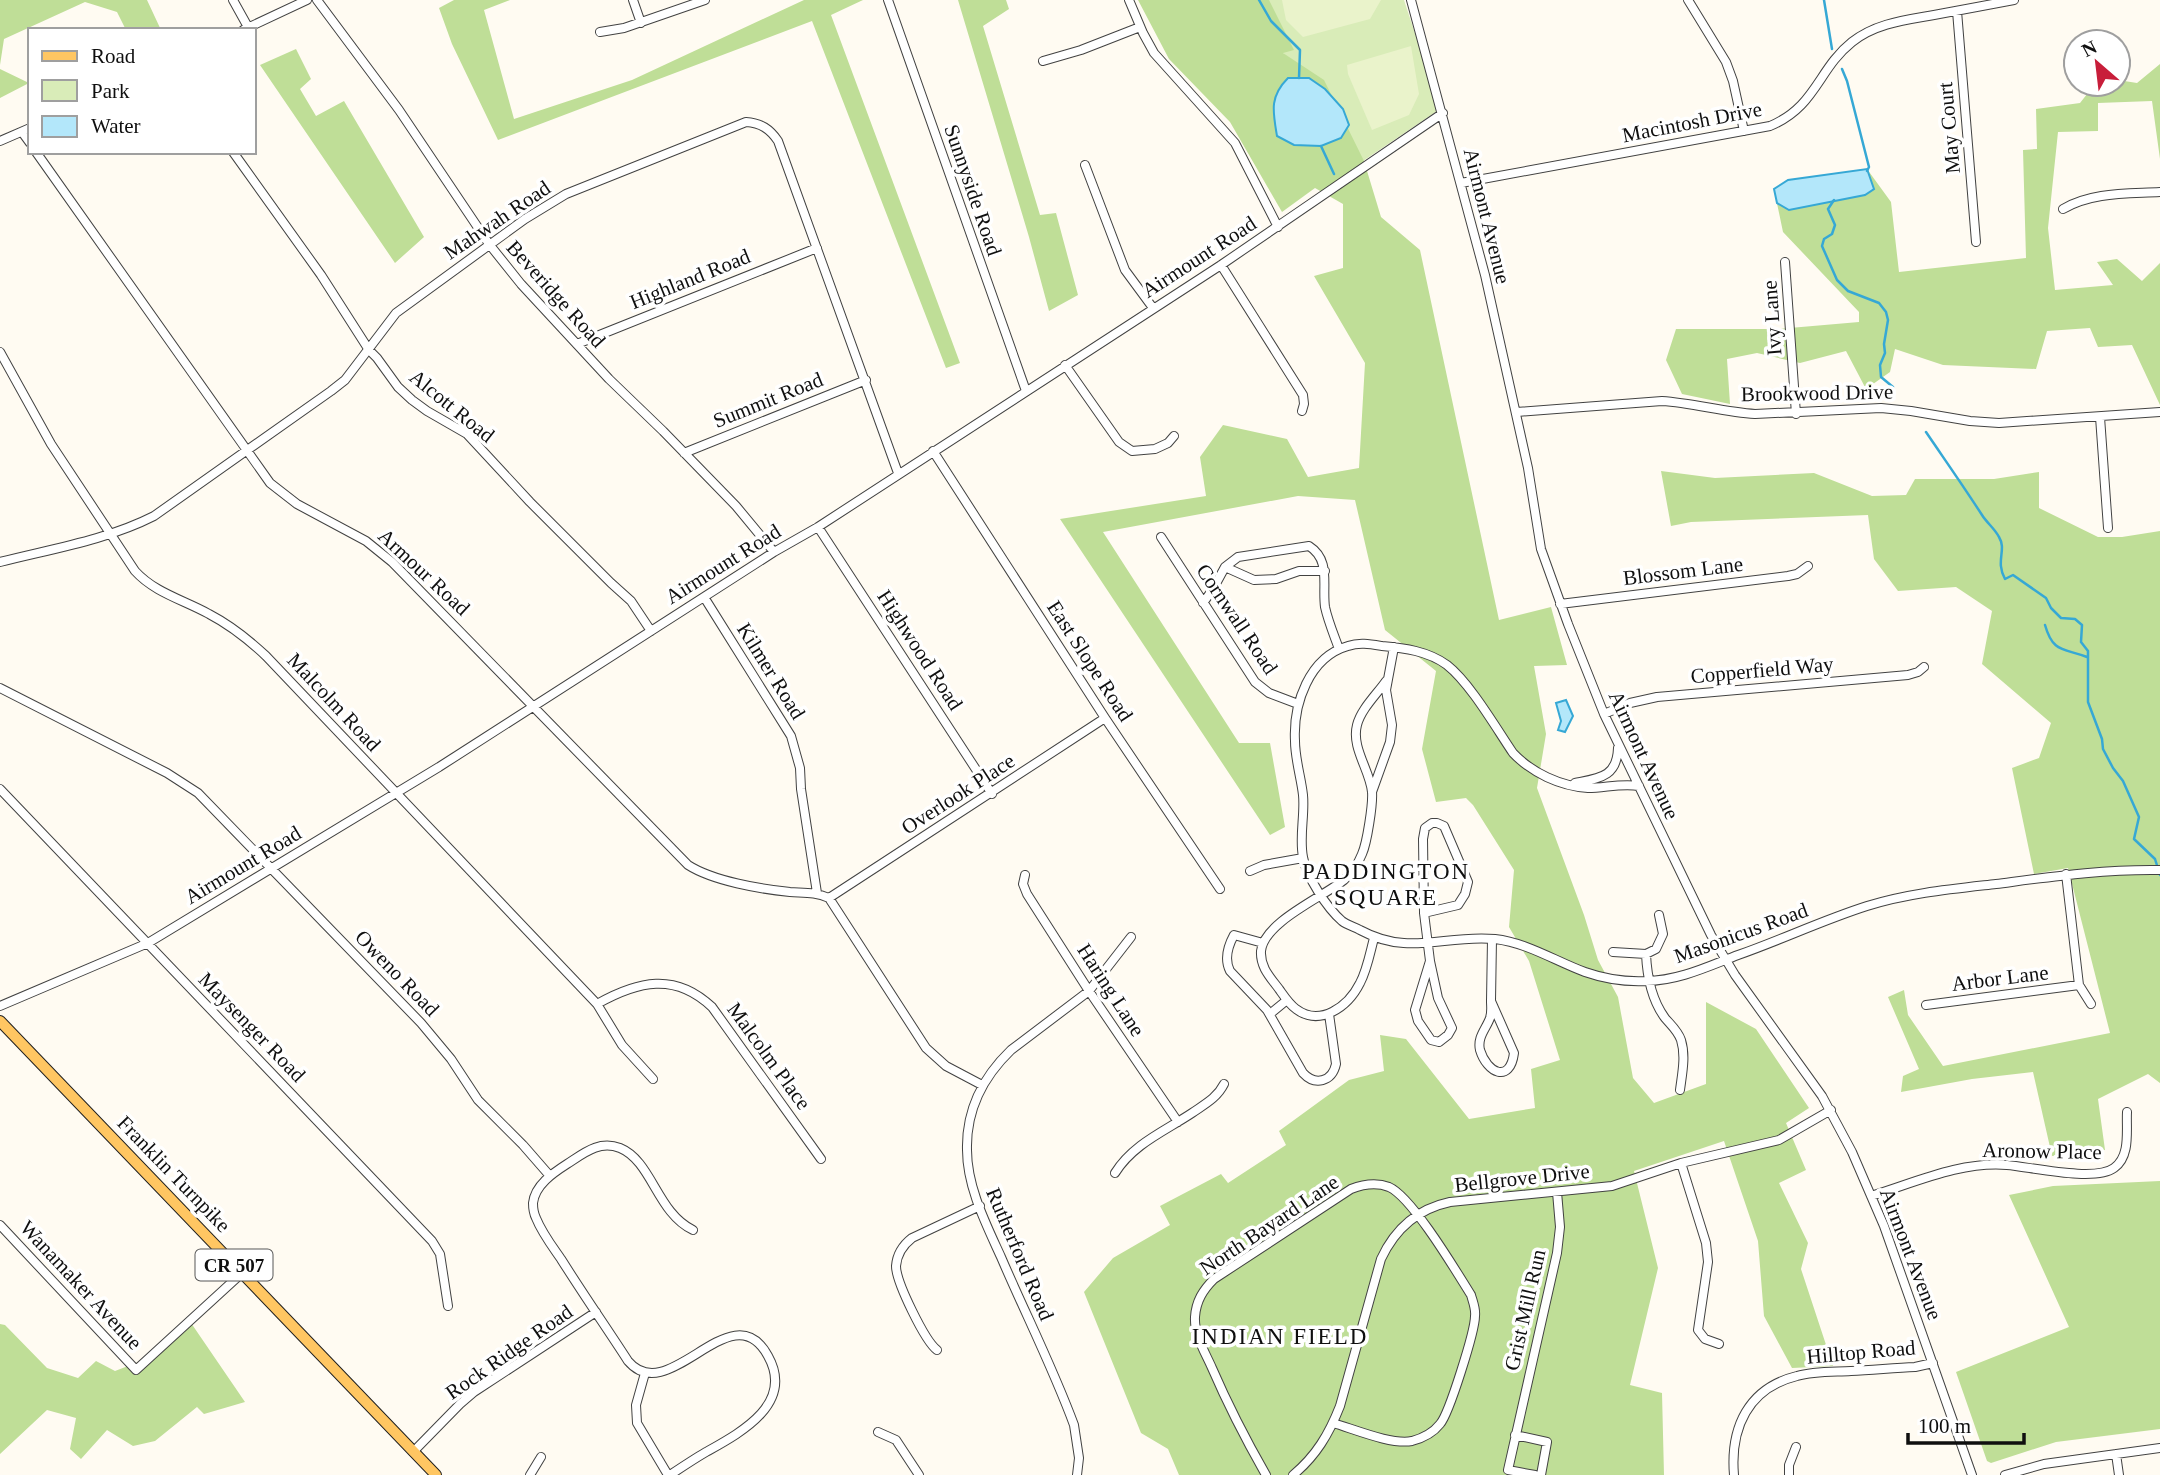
<svg xmlns="http://www.w3.org/2000/svg" width="2160" height="1475" viewBox="0 0 2160 1475" font-family="'Times New Roman',serif">
	<rect width="100%" height="100%" fill="#fffbf2"/>
	<path fill="#d9ecb8" d="M1267,0H1404L1440,109L1363,161L1283,53Z"/>
	<path fill="#bfde97" d="M0,0H147L161,30H126L117,12L85,2L4,39L0,65Z
		M454,0H510L484,10L514,119L632,80L804,0H863L831,15L960,363L946,368L812,21L498,140L452,44L439,8Z
		M958,0H1006L1009,9L983,26L1040,215L1056,213L1078,295L1049,311L1029,237Z
		M1138,0H1269L1294,50L1283,53L1324,80L1364,161L1381,217L1420,250L1499,620L1551,607L1567,665L1534,666L1546,734L1537,788L1584,915L1598,960L1618,997L1633,1078L1654,1103L1706,1084V1002L1756,1029L1809,1108L1786,1123L1806,1170L1779,1183L1808,1243L1801,1269L1833,1366L1792,1368L1764,1316L1758,1241L1724,1141L1634,1171L1658,1268L1630,1385L1662,1393L1664,1475H1179L1168,1449L1141,1433L1084,1292L1113,1258L1170,1225L1160,1206L1221,1174L1228,1183L1286,1145L1279,1131L1349,1080L1384,1071L1380,1035L1406,1039L1469,1119L1535,1108L1531,1069L1560,1060L1529,961L1509,927L1514,870L1473,805L1466,798L1436,802L1422,749L1436,671L1385,630L1355,500L1298,496L1103,532L1239,743H1270L1285,827L1270,835L1060,519L1206,496L1200,457L1223,425L1287,439L1308,477L1359,468L1365,363L1314,276L1343,268V204L1315,188L1282,212L1230,122L1169,59Z
		M296,49L311,79L300,89L316,116L344,101L424,237L395,263L260,65Z
		M2160,64V159L2152,101L2098,103V131L2058,132L2048,228L2055,290L2113,285L2097,262L2117,259L2142,281L2160,263V405L2132,345L2098,347L2090,328L2047,331L2036,369L1943,365L1895,349L1890,372L1866,389L1846,351L1800,363L1757,353L1727,359L1730,404L1682,394L1666,360L1676,329H1778L1859,322V312L1783,232L1774,189L1788,180L1867,169L1891,202L1899,272L2026,258L2023,150L2037,149L2036,109L2080,103L2095,84H2118V80L2137,83Z
		M0,69L29,83L0,98Z
		M1661,471L1715,478L1814,473L1872,496L1906,495L1915,479H1994L2039,472V508L2098,537H2122L2160,531V1083L2148,1074L2098,1099L2105,1150L2052,1156L2033,1072L1972,1079L1901,1092L1903,1076L1919,1069L1888,997L1904,990L1908,1015L1943,1066L2110,1033L2068,868L2034,874L2012,768L2039,758L2051,723L1982,664L1992,611L1956,587L1898,591L1874,559L1868,515L1691,522L1671,526Z
		M2160,1181V1429L2056,1442L1991,1463L1987,1461L1956,1372L2069,1327L2009,1195L2053,1186Z
		M189,1320L245,1402L204,1414L197,1407L155,1441L133,1446L107,1430L81,1459L70,1449L76,1418L47,1410L0,1454V1324L5,1325L47,1368L78,1378L96,1361L115,1371L141,1361Z"/>
	<path fill="#eaf3cb" d="M1282,0H1381L1370,19L1303,37L1286,20Z
		M1411,46L1419,94L1409,115L1372,130L1348,74L1347,65Z"/>
	<path fill="#b3e7fa" stroke="#36a8d5" stroke-width="2" d="M1288,78H1309L1325,89L1343,109L1349,125L1341,138L1321,146L1294,145L1277,136C1273,112 1269,97 1288,78Z
		M1867,169L1874,189L1865,195L1789,210L1777,203L1774,189L1788,180Z
		M1566,700L1573,716L1565,732L1558,730L1561,721L1556,703Z"/>
	<g fill="none" stroke-linecap="round" stroke-linejoin="round">
		<path stroke="#36a8d5" stroke-width="2.5" d="M1259,0L1271,21L1300,50L1299,78
			M1824,0L1832,49
			M1842,69L1847,81L1869,167L1867,171
			M1321,146L1334,174
			M1834,200L1828,209L1835,225L1832,234L1824,239L1822,246L1837,280L1848,291L1879,303L1886,312L1888,320L1884,344L1885,353L1880,365L1881,377L1893,387
			M1926,432C1945,460 1964,487 1982,515C1987,523 1995,529 1999,537C2007,550 1995,561 2005,579L2013,575L2046,598L2051,608L2061,618L2075,619L2082,625L2081,642L2088,651V702L2102,739L2103,749L2113,768L2123,781L2139,817L2134,839L2155,859L2160,875
			M2045,625C2053,653 2063,648 2087,657"/>
		<g stroke="#424242" stroke-width="10">
			<path id="minor" d="M233,0L248,27
				M317,0L399,110L489,244L521,284L609,379L663,431L736,506L774,552
				M633,0L641,23
				M888,0L1026,391
				M1129,0L1143,33L1154,53L1235,143L1278,227
				M1411,0L1485,275L1528,468L1541,549L1568,624L1604,714L1711,935L1735,975L1822,1096L1852,1152L1884,1226L1972,1475
				M1688,0L1726,62L1733,81L1744,131
				M1957,11L1976,242
				M243,30L307,0
				M600,32L624,28L705,0
				M1043,61L1081,50L1140,27
				M22,132L30,143
				M0,141L30,128
				M36,152L270,483L297,504L366,541L392,562L688,865C713,881 760,889 790,892C805,893 815,892 829,898L926,1048L946,1066L982,1085
				M233,152L321,275L369,350L377,358L398,387L412,400L427,411L467,434L530,502L611,583L631,601L651,631
				M1085,165L1125,270L1153,308
				M1461,183L1770,126C1816,107 1818,69 1852,42C1876,23 1906,20 1934,15C1961,10 1988,5 2014,0
				M2063,209C2092,192 2127,194 2160,192
				M1785,262L1796,414
				M1221,265L1303,395L1304,404L1302,411
				M577,344L817,248
				M0,352L51,444L135,571C155,593 184,600 209,614C230,625 249,640 266,656L597,1004L622,1045L653,1079
				M1065,365L1119,442L1132,451L1155,449L1168,443L1174,436
				M1517,412L1662,401C1693,403 1724,412 1755,414L1881,408L1911,411L1970,421L1999,423L2160,412
				M2100,417L2108,528
				M933,451L1105,718L1220,889
				M684,453L866,380
				M818,527L992,794
				M1161,537L1255,682L1269,693L1298,704
				M0,562C51,549 107,540 154,516L331,391L345,380L396,313L525,219L566,194L746,122C761,123 770,129 778,141L898,473
				M1225,567L1254,580L1276,579L1299,571H1325
				M704,597L791,736L800,768L801,789L817,893
				M1203,603L1213,589L1225,567L1238,557L1309,546C1331,560 1322,584 1325,607C1328,621 1334,635 1339,649
				M1560,604L1788,576L1797,574L1808,566
				M0,688L167,773L198,793L421,1023L451,1059L478,1100L523,1145L550,1176
				M1604,714L1630,703L1657,697L1908,675L1918,672L1924,667
				M1575,783C1600,778 1617,777 1618,748
				M1639,786C1621,783 1605,788 1588,788C1560,786 1532,773 1513,753C1496,728 1470,683 1447,665C1428,651 1404,648 1382,646C1370,644 1359,642 1348,646C1309,657 1293,704 1295,741C1295,759 1301,777 1303,795C1305,815 1299,837 1303,857C1306,876 1327,908 1342,921C1347,925 1355,927 1360,930C1410,957 1444,934 1495,939C1528,943 1555,961 1585,972C1605,979 1625,982 1646,981C1678,981 1709,966 1738,955C1781,940 1823,920 1867,906C1909,893 1952,889 1996,884C2050,877 2104,869 2160,870
				M0,789L432,1241L440,1254L448,1306
				M1372,792L1390,742L1392,725L1386,690L1394,647
				M1432,823H1437L1444,826L1468,882L1465,894L1458,905L1424,913L1423,839L1425,828Z
				M1250,871L1264,865L1303,858
				M2066,874L2079,985L2091,1004
				M1025,875L1023,884L1027,894L1089,991L1178,1122
				M829,898L1105,718
				M1424,913L1430,961
				M1374,938C1370,953 1367,970 1360,983C1348,1007 1320,1027 1296,1009C1289,1004 1284,996 1279,989C1270,977 1260,967 1261,951C1264,922 1323,897 1344,880C1352,873 1358,864 1362,854C1367,843 1373,804 1372,792C1370,770 1351,748 1357,725C1361,709 1377,694 1386,681
				M1263,943L1234,935C1228,946 1224,959 1230,971L1267,1010L1303,1073C1315,1086 1332,1082 1336,1064L1329,1014
				M1613,952L1646,954L1656,949L1663,934L1659,915
				M1646,954C1647,976 1651,999 1665,1018C1671,1025 1678,1031 1681,1040C1686,1056 1682,1074 1680,1090
				M1430,961L1438,998L1452,1028L1448,1035L1439,1042L1431,1040L1418,1021L1415,1010Z
				M1491,1001L1514,1053C1510,1084 1487,1073 1480,1050C1477,1037 1486,1029 1490,1018C1492,1012 1491,1007 1491,1001Z
				M1491,1001L1492,939
				M597,1004C638,981 675,972 712,1007L821,1159
				M1926,1005L2079,985
				M0,1006L148,943L439,767L774,552L818,527L1221,265L1443,113
				M1270,1014L1287,1000
				M1681,1163L1706,1243L1708,1262L1698,1330L1705,1339L1719,1344
				M1115,1173C1133,1144 1165,1131 1192,1113C1205,1104 1217,1098 1224,1084
				M1871,1196C1914,1183 1961,1161 2007,1165C2031,1167 2095,1182 2114,1168C2131,1156 2126,1130 2127,1112
				M0,1225L136,1370L242,1273
				M937,1350C925,1341 896,1282 896,1266C897,1254 903,1245 912,1238L980,1206
				M645,1373L636,1405L637,1423L668,1475
				M878,1432L896,1440L919,1475
				M1515,1435L1547,1442L1541,1475
				M413,1452L460,1404L474,1392L596,1312
				M2116,1454L2119,1475
				M530,1475L541,1457
				M670,1475C682,1467 694,1459 706,1452C740,1433 795,1404 768,1356C732,1289 669,1410 628,1361C606,1327 583,1294 561,1259C552,1246 542,1233 536,1218C534,1214 533,1208 533,1203C535,1185 553,1173 567,1164C584,1153 599,1140 620,1148C652,1161 657,1213 693,1230
				M1077,1475L1079,1458L1074,1425C1053,1368 1025,1313 1001,1257C986,1224 967,1187 967,1150C966,1111 983,1077 1011,1050L1089,991L1131,937
				M1266,1475C1246,1440 1228,1405 1212,1368C1205,1352 1194,1335 1195,1317C1196,1301 1203,1290 1214,1279L1351,1189C1364,1184 1376,1182 1389,1187C1412,1197 1456,1271 1471,1295C1473,1302 1476,1309 1475,1316C1475,1331 1449,1414 1440,1424C1433,1433 1423,1438 1412,1441C1391,1445 1354,1429 1333,1423
				M1293,1475C1316,1456 1329,1434 1340,1406L1381,1259C1395,1229 1417,1209 1450,1202L1612,1186L1681,1163L1779,1140L1831,1110
				M1535,1475L1508,1470L1557,1253L1560,1227L1557,1192
				M1734,1475C1730,1428 1748,1388 1797,1376C1814,1371 1833,1372 1851,1371C1872,1370 1894,1368 1915,1367L1933,1363
				M1789,1475V1465L1796,1447
				M2005,1475L2044,1464L2160,1448"/>
		</g>
		<g stroke="#202020" stroke-width="12">
			<path id="major" d="M0,1021L436,1475"/>
		</g>
		<use href="#minor" stroke="#fff" stroke-width="8"/>
		<use href="#major" stroke="#ffc662" stroke-width="10"/>
	</g>
	<g text-anchor="middle" stroke-width="7" stroke-linejoin="round" paint-order="stroke">
		<rect fill="#fff" stroke="#575757" stroke-width="2" x="195.5" y="1249.5" width="77" height="31" rx="5"/>
		<g font-size="19" font-weight="bold" fill="#0f0f0f">
			<text x="234" y="1272">CR 507</text>
		</g>
		<g font-size="21" fill="#0f0f0f" stroke="#fff">
			<text transform="translate(1692 122) rotate(-11)" y="7">Macintosh Drive</text>
			<text transform="translate(1949 128) rotate(-95)" y="7">May Court</text>
			<text transform="translate(973 190) rotate(71)" y="7">Sunnyside Road</text>
			<text transform="translate(1487 216) rotate(76)" y="7">Airmont Avenue</text>
			<text transform="translate(497 220) rotate(-34)" y="7">Mahwah Road</text>
			<text transform="translate(1199 257) rotate(-33)" y="7">Airmount Road</text>
			<text transform="translate(690 279) rotate(-22)" y="7">Highland Road</text>
			<text transform="translate(556 294) rotate(48)" y="7">Beveridge Road</text>
			<text transform="translate(1772 318) rotate(-94)" y="7">Ivy Lane</text>
			<text transform="translate(1817 393) rotate(-1)" y="7">Brookwood Drive</text>
			<text transform="translate(768 400) rotate(-22)" y="7">Summit Road</text>
			<text transform="translate(452 406) rotate(39)" y="7">Alcott Road</text>
			<text transform="translate(723 564) rotate(-32)" y="7">Airmount Road</text>
			<text transform="translate(1683 571) rotate(-7)" y="7">Blossom Lane</text>
			<text transform="translate(424 572) rotate(43)" y="7">Armour Road</text>
			<text transform="translate(1237 619) rotate(56)" y="7">Cornwall Road</text>
			<text transform="translate(920 650) rotate(57)" y="7">Highwood Road</text>
			<text transform="translate(1090 661) rotate(57)" y="7">East Slope Road</text>
			<text transform="translate(1762 670) rotate(-5)" y="7">Copperfield Way</text>
			<text transform="translate(771 671) rotate(58)" y="7">Kilmer Road</text>
			<text transform="translate(334 702) rotate(47)" y="7">Malcolm Road</text>
			<text transform="translate(1644 755) rotate(65)" y="7">Airmont Avenue</text>
			<text transform="translate(958 794) rotate(-33)" y="7">Overlook Place</text>
			<text transform="translate(243 865) rotate(-31)" y="7">Airmount Road</text>
			<text transform="translate(1741 933) rotate(-20)" y="7">Masonicus Road</text>
			<text transform="translate(397 973) rotate(46)" y="7">Oweno Road</text>
			<text transform="translate(2000 978) rotate(-7)" y="7">Arbor Lane</text>
			<text transform="translate(1111 990) rotate(57)" y="7">Haring Lane</text>
			<text transform="translate(252 1027) rotate(46)" y="7">Maysenger Road</text>
			<text transform="translate(769 1056) rotate(54)" y="7">Malcolm Place</text>
			<text transform="translate(2042 1151) rotate(1)" y="7">Aronow Place</text>
			<text transform="translate(174 1174) rotate(46)" y="7">Franklin Turnpike</text>
			<text transform="translate(1522 1178) rotate(-6)" y="7">Bellgrove Drive</text>
			<text transform="translate(1269 1225) rotate(-34)" y="7">North Bayard Lane</text>
			<text transform="translate(1020 1254) rotate(67)" y="7">Rutherford Road</text>
			<text transform="translate(1911 1254) rotate(69)" y="7">Airmont Avenue</text>
			<text transform="translate(81 1285) rotate(47)" y="7">Wanamaker Avenue</text>
			<text transform="translate(1525 1310) rotate(-77)" y="7">Grist Mill Run</text>
			<text transform="translate(509 1352) rotate(-35)" y="7">Rock Ridge Road</text>
			<text transform="translate(1861 1352) rotate(-5)" y="7">Hilltop Road</text>
		</g>
		<g font-size="23" letter-spacing="2" fill="#0f0f0f" stroke="#fff">
			<text x="1386" y="879">PADDINGTON<tspan x="1386" dy="26">SQUARE</tspan></text>
			<text x="1280" y="1344">INDIAN FIELD</text>
		</g>
	</g>
	<rect x="28" y="28" width="228" height="126" fill="#ffffff" stroke="#9f9f9f" stroke-width="2"/>
	<rect x="42" y="51" width="35" height="10" fill="#ffc662" stroke="#9f9f9f" stroke-width="2"/>
	<text x="91" y="63" font-size="21" fill="#0f0f0f">Road</text>
	<rect x="42" y="80" width="35" height="21" fill="#d9ecb8" stroke="#9f9f9f" stroke-width="2"/>
	<text x="91" y="98" font-size="21" fill="#0f0f0f">Park</text>
	<rect x="42" y="116" width="35" height="21" fill="#b3e7fa" stroke="#9f9f9f" stroke-width="2"/>
	<text x="91" y="133" font-size="21" fill="#0f0f0f">Water</text>
	<g transform="translate(2097 63) rotate(332)"><circle r="33" fill="#ffffff" stroke="#9f9f9f" stroke-width="2"/>
	<path d="M0-5L12 26L0 18L-12 26Z" fill="#c81e3a"/>
	<text y="-10" font-size="19" font-weight="bold" text-anchor="middle" fill="#0f0f0f">N</text>
	</g>
	<path d="M1908 1433v10h116v-10" fill="none" stroke="#0f0f0f" stroke-width="3.5"/>
	<text x="1918" y="1433" font-size="21" fill="#0f0f0f" stroke="#ffffff" stroke-width="5" paint-order="stroke">100 m</text>
</svg>
